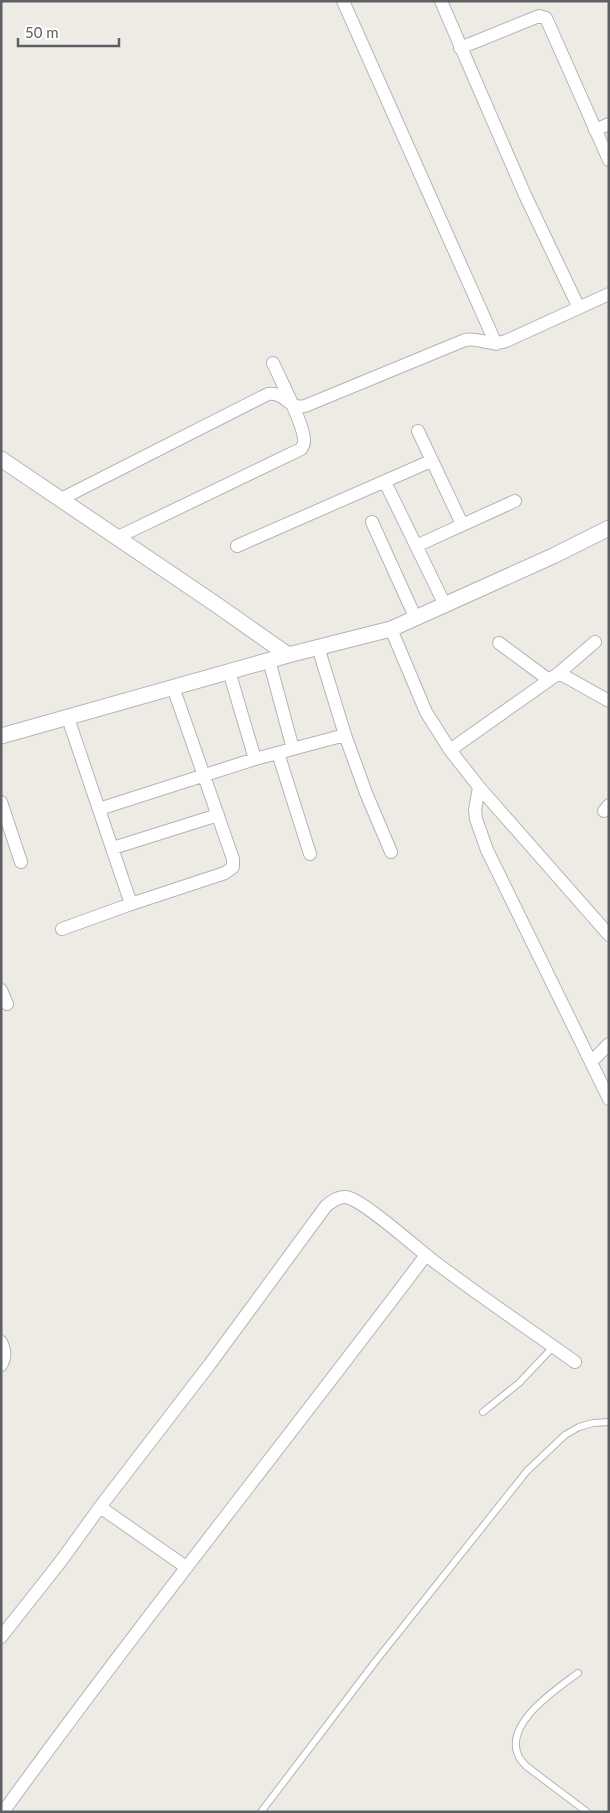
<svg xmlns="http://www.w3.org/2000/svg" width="610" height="1813" viewBox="0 0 610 1813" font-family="Lato,sans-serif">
	<rect width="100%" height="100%" fill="#eeebe4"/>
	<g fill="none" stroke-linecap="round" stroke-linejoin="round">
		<g stroke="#b1b5b8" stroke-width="8">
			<path id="service" d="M483,1412L519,1383L554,1346
				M578,1673C557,1689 502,1724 519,1757C520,1760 524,1763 526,1766L587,1812
				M261,1812L375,1662L527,1471L565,1435L579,1427L593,1423L609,1422"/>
		</g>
		<g stroke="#b1b5b8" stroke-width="14">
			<path id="minor" d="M343,1L496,344
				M441,1L525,195L579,308
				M460,48L539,16L546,18L609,160
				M595,130L609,124
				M418,431L462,524
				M385,482L445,605
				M61,499L268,394C287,392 288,410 305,406L465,340C480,337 488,347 506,341L609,294
				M372,522L416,619
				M116,538L301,449C303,446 304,445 304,441C305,426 280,379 273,363
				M237,546L431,461
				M416,546L515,501
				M391,629L426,712L450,750L479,787L609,935
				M499,643L549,680
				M269,660L293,749
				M229,671L255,759
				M559,673L609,701
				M68,718L131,904
				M345,735L366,793L391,852
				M450,750L559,673L595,642
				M278,753L310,854
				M479,787L475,810L476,819L487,850L609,1099
				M1,802L21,862
				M99,809L255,759L345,735L318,647
				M604,811L609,805
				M113,848L218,815
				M62,929L131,904L225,873L233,867V859L173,687
				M1,990L7,1004
				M591,1062L609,1044
				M1,1342C5,1350 6,1357 1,1365
				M100,1507L186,1567
				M1,1637L61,1561L100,1507L210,1364L326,1206C331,1202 338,1196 346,1197C364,1200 417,1249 435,1262C481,1297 529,1329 575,1362
				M3,1812C140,1623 286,1441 426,1255"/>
		</g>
		<g stroke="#b1b5b8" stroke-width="17">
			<path id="tertiary" d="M1,459L214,603L288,655
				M1,736L288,655L391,629L553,556L609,528"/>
		</g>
		<use href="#service" stroke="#fff" stroke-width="6"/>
		<use href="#minor" stroke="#fff" stroke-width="12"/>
		<use href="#tertiary" stroke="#fff" stroke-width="15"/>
	</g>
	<rect width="610" height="1813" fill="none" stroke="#5c6064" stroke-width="5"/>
	<path d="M18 38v8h101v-8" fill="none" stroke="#5c6064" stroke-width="2.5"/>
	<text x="25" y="38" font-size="15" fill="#5c6064" stroke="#ffffff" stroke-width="4" paint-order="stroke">50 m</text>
</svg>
